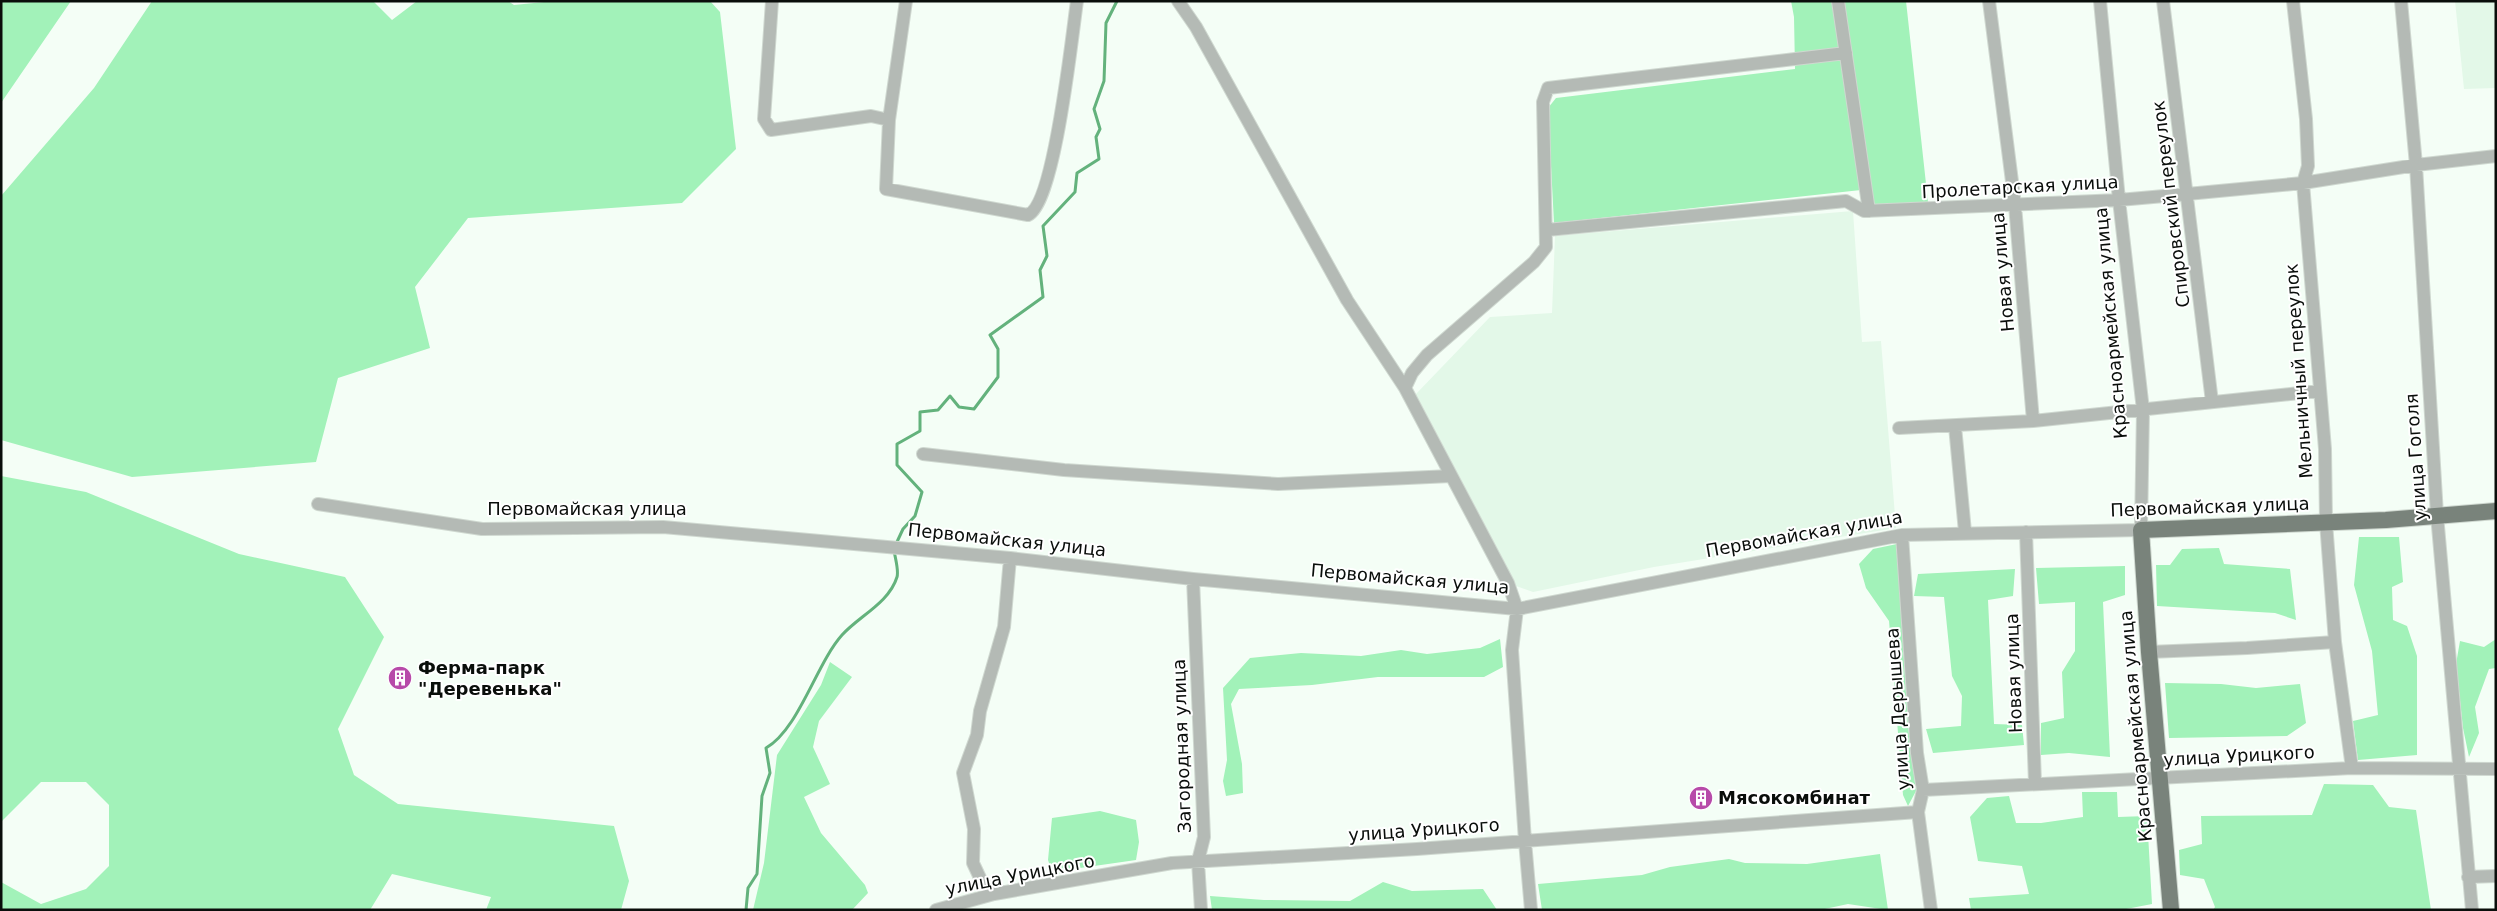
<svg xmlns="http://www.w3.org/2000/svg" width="2497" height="911" viewBox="0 0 2497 911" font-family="'DejaVu Sans',sans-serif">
	<rect width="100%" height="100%" fill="#f4fef6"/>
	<path fill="#e3f8e8" d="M2455,1H2496V88L2464,89Z
		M1853,211L1862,342L1881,341L1896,528L1654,567L1533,592L1516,586L1415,395L1490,317L1552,313L1555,236Z"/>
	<path fill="#a2f2b9" d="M1,1H71L1,103Z
		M152,1H373L392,20L417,1H508L514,5L554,1H710L720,12L736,149L682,203L468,218L415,287L430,348L338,378L316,462L132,477L1,440V196L94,88Z
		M1791,1H1906L1928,202L1864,206L1861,190L1554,223L1548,108L1556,98L1795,69L1794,17Z
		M1,476L86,492L239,554L345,577L384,637L338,729L354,775L398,804L614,826L629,881L621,910H486L491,897L392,874L370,910H1V882L41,904L86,889L109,866V805L86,782H41L1,822Z
		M2359,537H2399L2403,582L2392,587L2393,620L2407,626L2417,656V755L2358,760L2353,721L2378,715L2372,651L2354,585Z
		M1897,544L1908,726L1916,791L1908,806L1903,795L1889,621L1866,588L1859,564L1873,549Z
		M2219,548L2224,564L2290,569L2296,620L2275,613L2157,606L2156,565H2170L2182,549Z
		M2125,566V595L2103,602L2110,757L2069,753L2041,755V723L2064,718L2062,672L2075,651V602L2039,604L2036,568Z
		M2015,569L2013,596L1988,600L1994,724L2022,725L2024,745L1933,753L1926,729L1961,726L1962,696L1952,676L1944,597L1914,596L1918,574Z
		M1500,639L1503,667L1484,677H1378L1312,685L1239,689L1231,704L1242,764L1243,793L1226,796L1223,781L1227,760L1223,688L1250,658L1301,653L1361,656L1401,650L1427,654L1480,648Z
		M2496,639V668L2489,669L2475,707L2479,733L2469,757L2463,728L2456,664L2460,641L2484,647Z
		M830,662L852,677L819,721L813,747L830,784L804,797L821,833L865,885L868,893L852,910H753L764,863L777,755L821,685Z
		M2165,683L2221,684L2256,688L2300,684L2306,723L2287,736L2169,738Z
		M2324,784L2373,785L2389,807L2416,810L2431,910H2213L2215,907L2204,879L2180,875L2179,850L2202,844L2201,816L2312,815Z
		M2082,792H2117L2118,817L2147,816L2152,904L2121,910H1971L1969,898L2029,894L2022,866L1978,861L1970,817L1987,798L2009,796L2016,823H2041L2083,817Z
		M1100,811L1136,820L1139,842L1136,860L1080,868L1053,875L1048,860L1052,818Z
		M1880,854L1888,910L1848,904L1820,910H1542L1538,884L1642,875L1670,867L1729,859L1745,863L1807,864Z
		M1383,882L1412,891L1483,889L1497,910H1212L1210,896L1264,900L1350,901Z"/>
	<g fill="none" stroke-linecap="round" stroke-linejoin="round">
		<path stroke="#63b27c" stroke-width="3" d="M896,544L903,529L915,516L922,492L897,465V444L920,431V412L938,410L950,396L959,407L974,409L998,377V349L990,335L1043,297L1040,270L1047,256L1043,226L1075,192L1077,173L1099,159L1096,137L1100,129L1094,109L1104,81L1106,23L1117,1
			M746,910L748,888L757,874L762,796L770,773L766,748C799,729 816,664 842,635C859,616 889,603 897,577C899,570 895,558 894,550"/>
		<g stroke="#cfd8d0" stroke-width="14">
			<path id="minor" d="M772,1L764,119L771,130L871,116L889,120
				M906,1L889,120L886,189L1028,215C1055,203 1072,35 1077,1
				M1178,1L1196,27L1347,300L1405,388
				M1838,1L1869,211
				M1989,1L2015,205L2033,421
				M2163,1L2212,402
				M2293,1L2306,119L2308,166L2303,183L2325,449L2326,522L2335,642L2352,768
				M2401,1L2416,165L2437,515L2472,910
				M1547,230L1846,201L1864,211L2119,200L2187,194L2303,183L2416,165L2496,156
				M1955,426L1965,532
				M1899,428L2033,421L2319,391
				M923,454L1064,470L1278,484L1451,476
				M318,504L482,529L663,527L1010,558L1193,579L1517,609L1902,535L2141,530L2143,410L2119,200L2100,1
				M2026,532L2035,783
				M1902,535L1917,753L1923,790L1918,812L1931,910
				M1193,579L1204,837L1198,861L1201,910
				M2149,652L2247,648L2335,642
				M1923,790L2352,768L2496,769
				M2468,877L2496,876
				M994,894L981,880L973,863L974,829L963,773L977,735L980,711L1004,627L1010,558
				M936,910L994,894L1172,863L1417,849L1918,812
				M1531,910L1525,841L1512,650L1517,609L1508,583L1405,388L1412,373L1427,355L1534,262L1546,247L1543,102L1548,88L1846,53"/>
		</g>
		<g stroke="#cfd8d0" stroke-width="18">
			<path id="major" d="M2171,910L2149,652L2141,530L2386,520L2496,511"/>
		</g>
		<use href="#minor" stroke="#b4bab5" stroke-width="12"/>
		<use href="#major" stroke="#79837b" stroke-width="16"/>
	</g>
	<defs>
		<g id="building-disc" transform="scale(1.25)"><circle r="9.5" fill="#b74aa9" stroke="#fff"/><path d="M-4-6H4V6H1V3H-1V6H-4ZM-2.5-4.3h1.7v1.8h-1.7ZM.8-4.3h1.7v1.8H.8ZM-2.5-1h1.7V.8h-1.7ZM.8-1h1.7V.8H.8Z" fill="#fff"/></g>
	</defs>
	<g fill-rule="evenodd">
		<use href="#building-disc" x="400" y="678"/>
		<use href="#building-disc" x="1701" y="798"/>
	</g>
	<g text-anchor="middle" stroke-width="4" stroke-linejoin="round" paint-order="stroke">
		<g font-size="18" fill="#0a0e0b" stroke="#fff">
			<text transform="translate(2020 187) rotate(-3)" y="6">Пролетарская улица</text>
			<text transform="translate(2171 204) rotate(-97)" y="6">Спировский переулок</text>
			<text transform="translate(2003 272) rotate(-95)" y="6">Новая улица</text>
			<text transform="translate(2111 323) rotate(-95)" y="6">Красноармейская улица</text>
			<text transform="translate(2299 371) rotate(-94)" y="6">Мельничный переулок</text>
			<text transform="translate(2416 457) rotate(-94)" y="6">улица Гоголя</text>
			<text transform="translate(2210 507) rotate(-2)" y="6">Первомайская улица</text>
			<text x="587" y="515">Первомайская улица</text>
			<text transform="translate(1804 534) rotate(-10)" y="6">Первомайская улица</text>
			<text transform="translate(1007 540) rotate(6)" y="6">Первомайская улица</text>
			<text transform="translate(1410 579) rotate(5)" y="6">Первомайская улица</text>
			<text transform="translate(2014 673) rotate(-92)" y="6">Новая улица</text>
			<text transform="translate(1898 709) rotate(-94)" y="6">улица Дерышева</text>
			<text transform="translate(2136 726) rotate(-95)" y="6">Красноармейская улица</text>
			<text transform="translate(1182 746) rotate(-92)" y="6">Загородная улица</text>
			<text transform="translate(2239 756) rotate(-3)" y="6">улица Урицкого</text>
			<text transform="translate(1424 830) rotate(-4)" y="6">улица Урицкого</text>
			<text transform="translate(1020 875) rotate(-11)" y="6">улица Урицкого</text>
		</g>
		<g font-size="18" font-weight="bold" fill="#0a0e0b" stroke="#fff" text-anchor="start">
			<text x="418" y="674">Ферма-парк<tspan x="418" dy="21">"Деревенька"</tspan></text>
			<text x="1718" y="804">Мясокомбинат</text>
		</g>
	</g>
	<rect width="2497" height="911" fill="none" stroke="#0a0e0b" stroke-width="5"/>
</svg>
